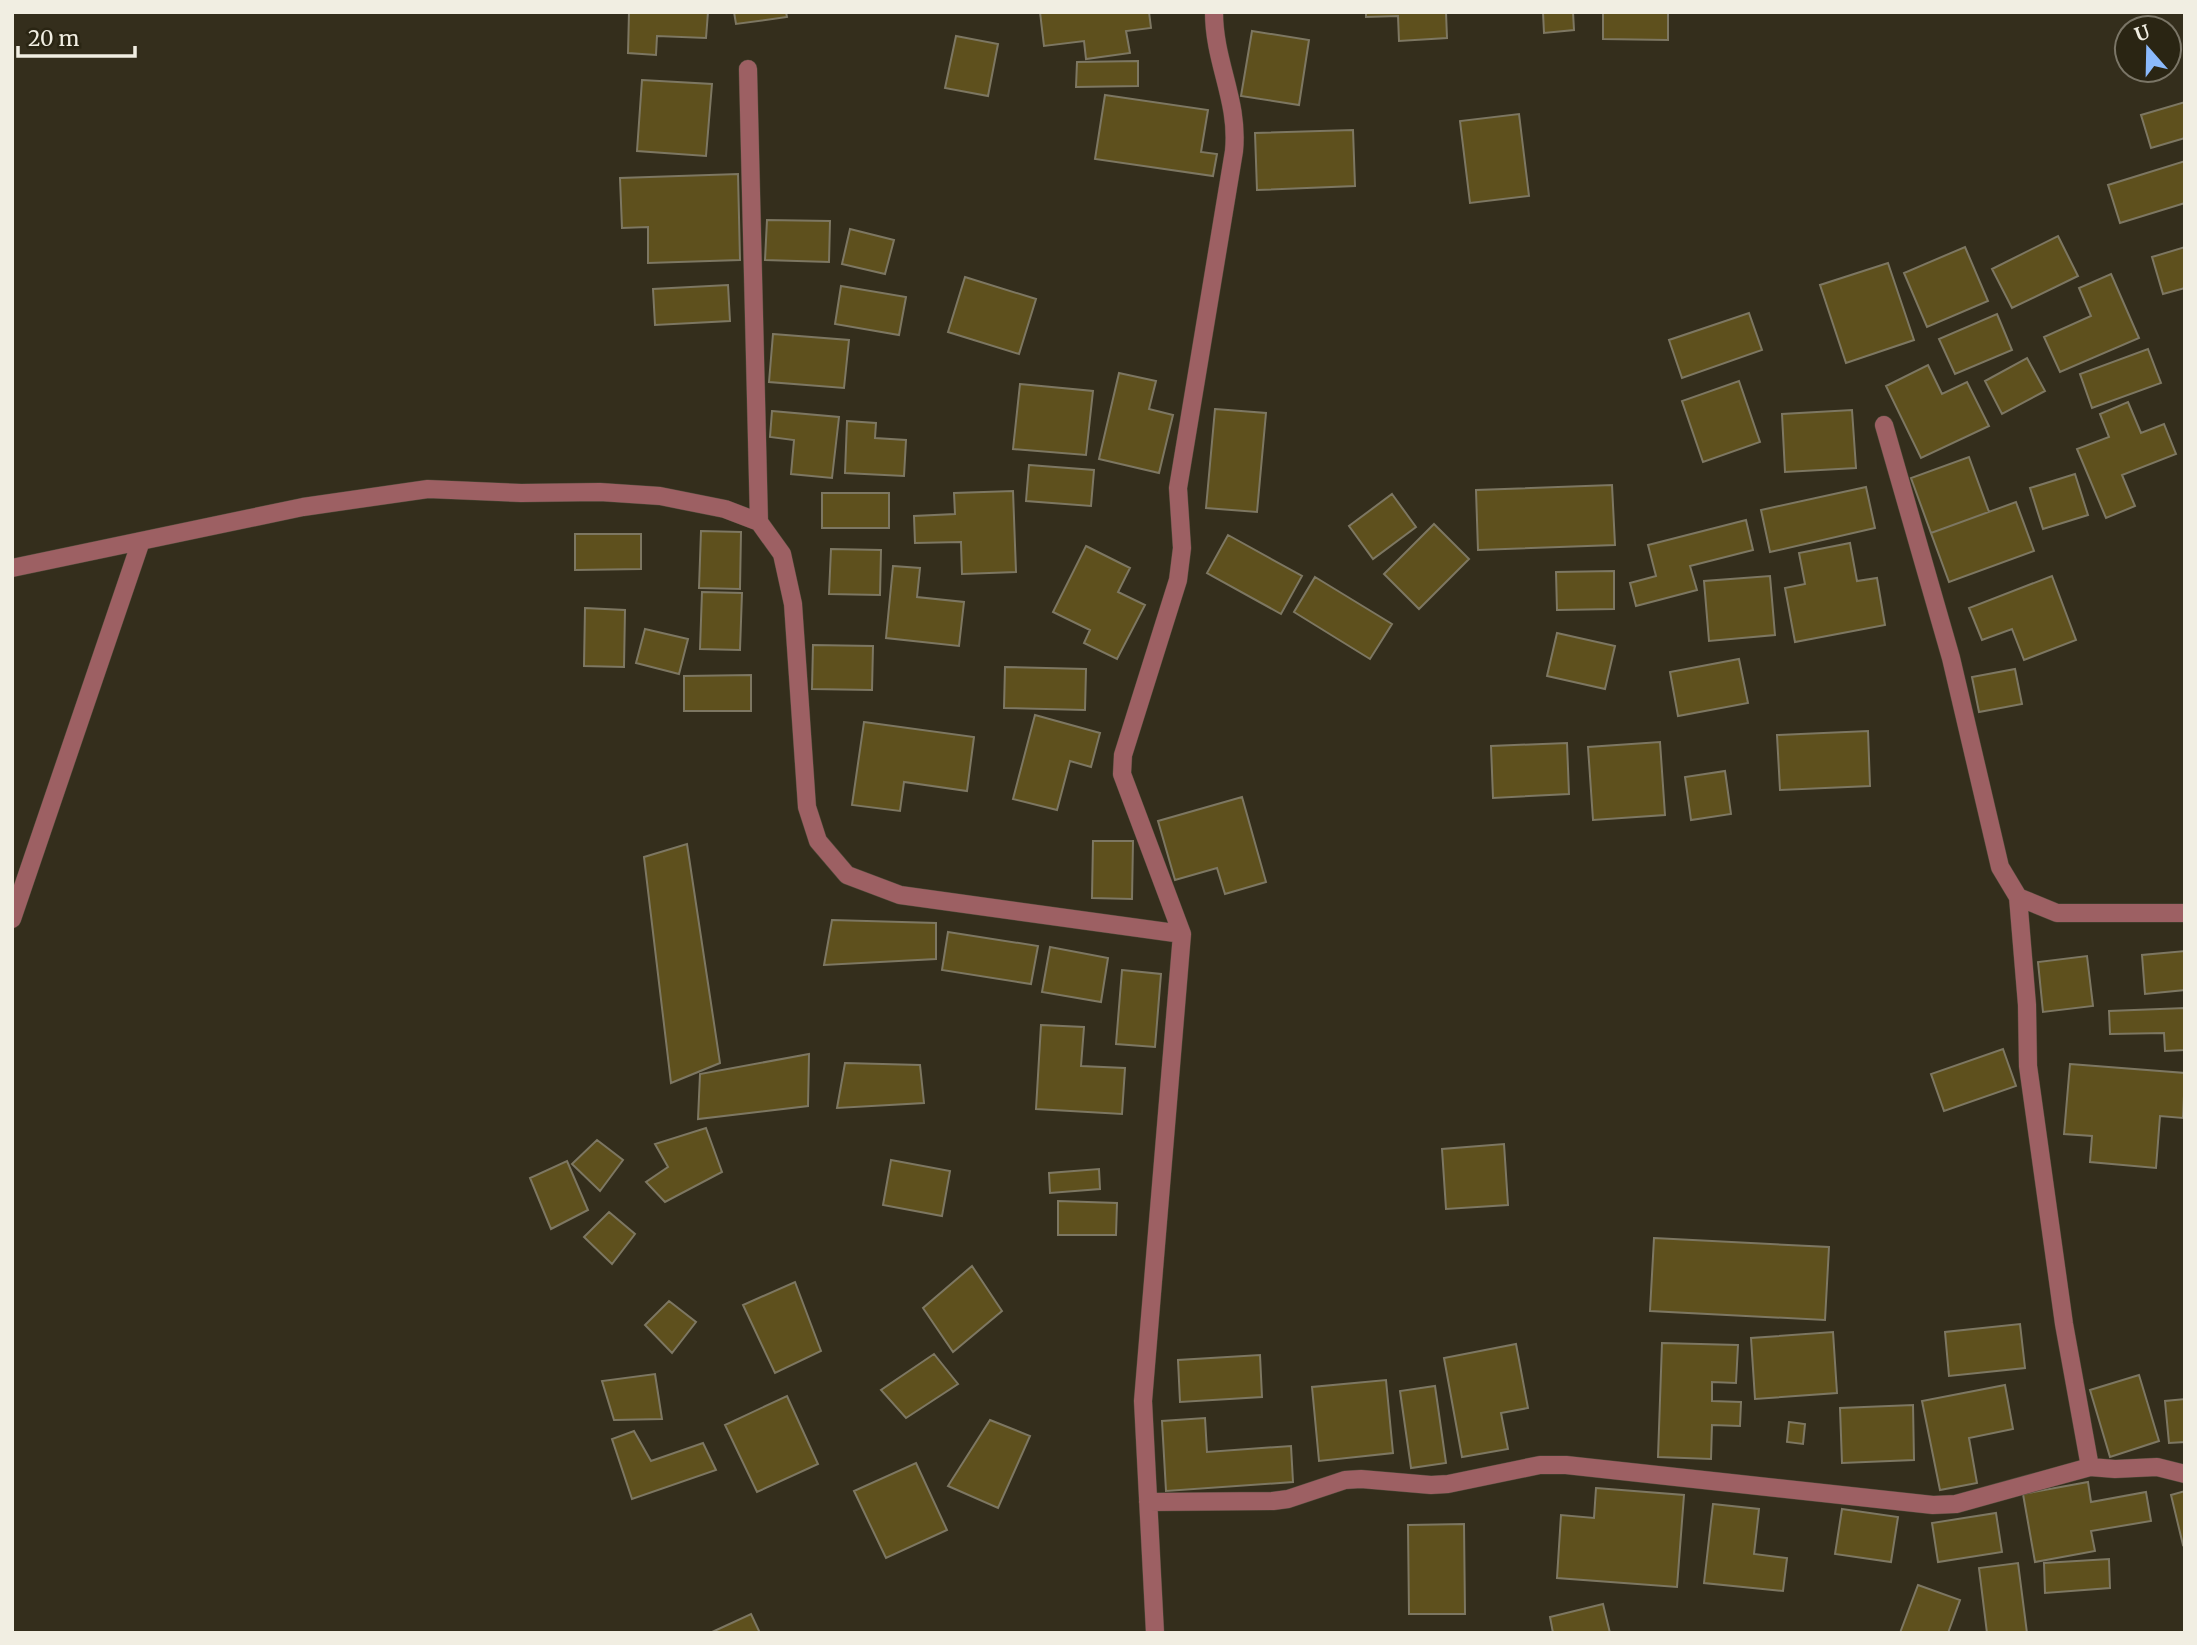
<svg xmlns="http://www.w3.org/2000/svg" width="2197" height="1645" viewBox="0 0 2197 1645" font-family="Merriweather,serif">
	<rect width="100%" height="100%" fill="#342e1c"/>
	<path fill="#5e501d" stroke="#7d7762" stroke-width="2" d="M629,12H708L706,38L657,36L656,55L628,53Z
		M734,12H786L787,17L736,24Z
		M1040,12H1149L1151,28L1126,31L1130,53L1086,59L1084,41L1044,46Z
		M1366,12H1446L1447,38L1399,41L1398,16L1366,17Z
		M1543,12H1573L1574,30L1544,33Z
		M1603,12H1668V40L1603,39Z
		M1252,31L1309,40L1299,105L1241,96Z
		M956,36L998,44L988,96L945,88Z
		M1138,61V86L1076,87L1077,62Z
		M642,80L712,84L706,156L637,151Z
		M1105,95L1208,110L1201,152L1217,154L1213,176L1095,159Z
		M2185,102V138L2151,148L2141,115Z
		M1519,114L1529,196L1470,203L1460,121Z
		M1353,130L1355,186L1257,190L1255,133Z
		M2185,161V203L2120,223L2108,185Z
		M738,174L740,260L648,263V227L622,228L620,178Z
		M767,220L830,221L829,262L765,260Z
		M850,229L894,240L885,274L842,264Z
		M2058,236L2078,276L2012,308L1992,269Z
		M1965,247L1988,301L1927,327L1904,273Z
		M2185,247V288L2163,294L2152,257Z
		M1888,263L1914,340L1846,363L1820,285Z
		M2111,274L2139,338L2060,372L2044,337L2091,316L2079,288Z
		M965,277L1036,299L1019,354L948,332Z
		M728,285L730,321L655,325L653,289Z
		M841,286L906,297L899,335L835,324Z
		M1749,313L1762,350L1682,378L1669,340Z
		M1997,314L2012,350L1955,374L1939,339Z
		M773,334L849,340L844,388L769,382Z
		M2148,349L2161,383L2092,408L2080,374Z
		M2027,358L2045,391L2002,414L1985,381Z
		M1928,365L1942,394L1967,382L1989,426L1921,458L1886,386Z
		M1119,373L1156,381L1149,409L1173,415L1159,473L1099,459Z
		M1739,381L1760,442L1703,462L1682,401Z
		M1020,384L1093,391L1086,455L1013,449Z
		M2128,402L2141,433L2164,424L2176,454L2122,475L2135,506L2106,518L2077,449L2109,437L2100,414Z
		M1215,409L1266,413L1257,512L1206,508Z
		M1852,410L1856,468L1785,472L1782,414Z
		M772,411L839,417L832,478L791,474L794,440L770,437Z
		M847,421L876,423L875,438L906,440L904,476L845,473Z
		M1969,457L1989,512L1931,533L1911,478Z
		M1029,465L1094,470L1091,506L1026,501Z
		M2075,474L2088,515L2043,529L2030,488Z
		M1612,485L1615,545L1478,550L1476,490Z
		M1866,487L1875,528L1770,552L1761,510Z
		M1013,491L1016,572L962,574L961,542L915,543L914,516L955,514L954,493Z
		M822,493H889V528H822Z
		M1392,494L1416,527L1373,559L1349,526Z
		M2016,502L2034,551L1949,582L1931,533Z
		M1746,520L1753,550L1690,566L1697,590L1636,606L1630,583L1656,576L1648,545Z
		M1434,524L1469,559L1419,609L1384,574Z
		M701,531L741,532L740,589L699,588Z
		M575,534H641V569L575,570Z
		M1228,535L1302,576L1281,614L1207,573Z
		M1850,543L1857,581L1877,578L1885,625L1795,642L1785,588L1805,584L1799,553Z
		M1086,546L1130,568L1118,592L1145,605L1117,659L1084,643L1090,630L1053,612Z
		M831,549L881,550L880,595L829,594Z
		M893,566L920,568L917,597L964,602L959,646L886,638Z
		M1614,571V609L1557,610L1556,572Z
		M1770,576L1775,635L1709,641L1704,581Z
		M2052,576L2076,640L2024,660L2012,629L1982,640L1969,608Z
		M1315,577L1392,624L1370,659L1294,612Z
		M702,592L742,593L740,650L700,649Z
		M585,608L625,610L624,667L584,666Z
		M645,629L688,639L679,674L636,663Z
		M1557,633L1615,646L1605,689L1547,676Z
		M813,645L873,646L872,690L812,689Z
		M1739,659L1748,703L1678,716L1670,672Z
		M1005,667L1086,669L1085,710L1004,708Z
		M2015,669L2022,704L1979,712L1972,677Z
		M751,675V711H684V676Z
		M1035,715L1100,733L1091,767L1070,761L1057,810L1013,799Z
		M864,722L974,737L967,791L904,782L900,811L852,805Z
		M1868,731L1870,786L1780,790L1777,735Z
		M1660,742L1665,815L1593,820L1588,747Z
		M1567,743L1569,794L1493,798L1491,746Z
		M1725,771L1731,814L1691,820L1685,777Z
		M1242,797L1266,882L1225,894L1217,868L1175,880L1158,821Z
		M1093,841H1133L1132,899L1092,898Z
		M687,844L720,1063L671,1083L644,857Z
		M832,920L936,923V959L824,965Z
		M948,932L1038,946L1031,984L942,970Z
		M1050,947L1108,958L1101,1002L1042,992Z
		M2185,951V990L2145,994L2142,955Z
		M2087,956L2093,1006L2043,1012L2038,962Z
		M1122,970L1161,974L1155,1047L1116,1044Z
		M2185,1008V1050L2165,1051L2164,1033L2110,1034L2109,1011Z
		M1041,1025L1084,1027L1081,1066L1125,1068L1122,1114L1036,1109Z
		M2003,1049L2016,1086L1944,1111L1931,1074Z
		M809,1054L808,1106L698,1119L700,1074Z
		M845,1063L920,1065L924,1103L837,1108Z
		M2070,1064L2185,1073L2183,1118L2160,1116L2156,1168L2090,1162L2092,1136L2064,1134Z
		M706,1128L722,1172L665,1202L646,1182L668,1167L655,1144Z
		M597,1140L623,1160L600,1191L572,1164Z
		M1504,1144L1508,1205L1446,1209L1442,1149Z
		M891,1160L950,1171L942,1216L883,1205Z
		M567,1161L588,1210L551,1229L530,1178Z
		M1099,1169L1100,1189L1050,1193L1049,1173Z
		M1058,1201L1117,1203L1116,1235H1058Z
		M609,1212L635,1234L612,1264L584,1237Z
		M1654,1238L1829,1247L1825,1320L1650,1311Z
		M972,1266L1002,1311L953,1352L923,1308Z
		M795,1282L821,1351L775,1373L743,1305Z
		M669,1301L696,1322L672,1353L645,1325Z
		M2020,1324L2025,1368L1949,1376L1945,1332Z
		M1833,1332L1837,1393L1755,1399L1751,1338Z
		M1662,1343L1738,1345L1736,1383L1712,1382V1401L1741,1402L1740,1426L1712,1425L1711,1459L1658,1457Z
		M1516,1344L1528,1408L1501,1413L1508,1449L1462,1457L1444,1358Z
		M934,1354L958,1384L906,1418L881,1390Z
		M1260,1355L1262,1397L1180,1402L1178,1360Z
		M655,1374L662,1419L614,1420L602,1381Z
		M2139,1375L2159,1441L2110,1457L2090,1390Z
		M1386,1380L1393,1453L1319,1461L1312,1387Z
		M2005,1385L2013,1429L1969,1438L1977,1483L1940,1490L1922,1401Z
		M1435,1386L1446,1463L1411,1468L1400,1391Z
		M787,1396L818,1464L757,1492L725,1425Z
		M2185,1399V1442L2169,1443L2165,1401Z
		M1913,1405L1914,1460L1842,1463L1840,1408Z
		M1205,1418L1207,1452L1291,1446L1293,1482L1166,1491L1162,1421Z
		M990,1420L1030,1436L998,1508L948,1486Z
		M1789,1422L1805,1424L1803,1444L1787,1442Z
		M634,1431L651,1461L703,1443L716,1470L632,1499L612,1439Z
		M916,1463L947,1530L886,1558L854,1491Z
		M2088,1482L2091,1502L2146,1492L2151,1521L2091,1531L2095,1551L2035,1562L2023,1494Z
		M1596,1488L1684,1495L1677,1587L1557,1578L1561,1515L1594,1518Z
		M2185,1491V1544L2183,1545L2171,1495Z
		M1713,1504L1759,1509L1754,1554L1787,1558L1783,1591L1704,1583Z
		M1842,1509L1898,1517L1891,1562L1835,1554Z
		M1996,1513L2002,1552L1938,1562L1932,1523Z
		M1464,1524L1465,1614H1409L1408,1525Z
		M2109,1559L2110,1588L2045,1593L2044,1563Z
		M2018,1563L2027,1633H1987L1979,1568Z
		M1918,1585L1960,1600L1948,1633H1900Z
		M1603,1604L1610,1633H1553L1550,1617Z
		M751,1614L760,1633H710Z"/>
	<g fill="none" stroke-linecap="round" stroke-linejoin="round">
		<g stroke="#4e4938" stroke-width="19">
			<path id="minor" d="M748,69L759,522
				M1884,425L1951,658L2000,867L2018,897L2027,1005L2028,1066L2064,1324L2090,1467
				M12,568L303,507L428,489L521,493L600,492L660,496L725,509L759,522L782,554L793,604L807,807L818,841L847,875L900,895L1182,934
				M2018,897L2057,913H2185
				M12,919L141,541
				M1148,1502L1273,1501L1288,1499L1345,1480L1361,1479L1431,1485L1448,1484L1540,1465H1566L1933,1505L1956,1504L2090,1467L2115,1469L2157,1467L2185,1474
				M1155,1633L1143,1401L1182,934L1122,774L1123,755L1178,580L1182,548L1178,488L1234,151C1239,100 1214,63 1214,12"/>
		</g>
		<use href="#minor" stroke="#9d6063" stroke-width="18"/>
	</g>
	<rect width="2197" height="1645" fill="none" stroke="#f1eee2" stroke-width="28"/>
	<g transform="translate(2148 49) rotate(340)"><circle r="33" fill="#2a2513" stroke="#7a7566" stroke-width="2"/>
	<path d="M0-5L12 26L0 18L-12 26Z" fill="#8bbafc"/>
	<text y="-10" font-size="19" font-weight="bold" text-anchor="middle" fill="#f1eee2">U</text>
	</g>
	<path d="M18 46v10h117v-10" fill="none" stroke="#f1eee2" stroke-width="3.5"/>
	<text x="28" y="46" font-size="21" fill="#f1eee2" stroke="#2a2513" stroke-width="5" paint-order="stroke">20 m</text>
</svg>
